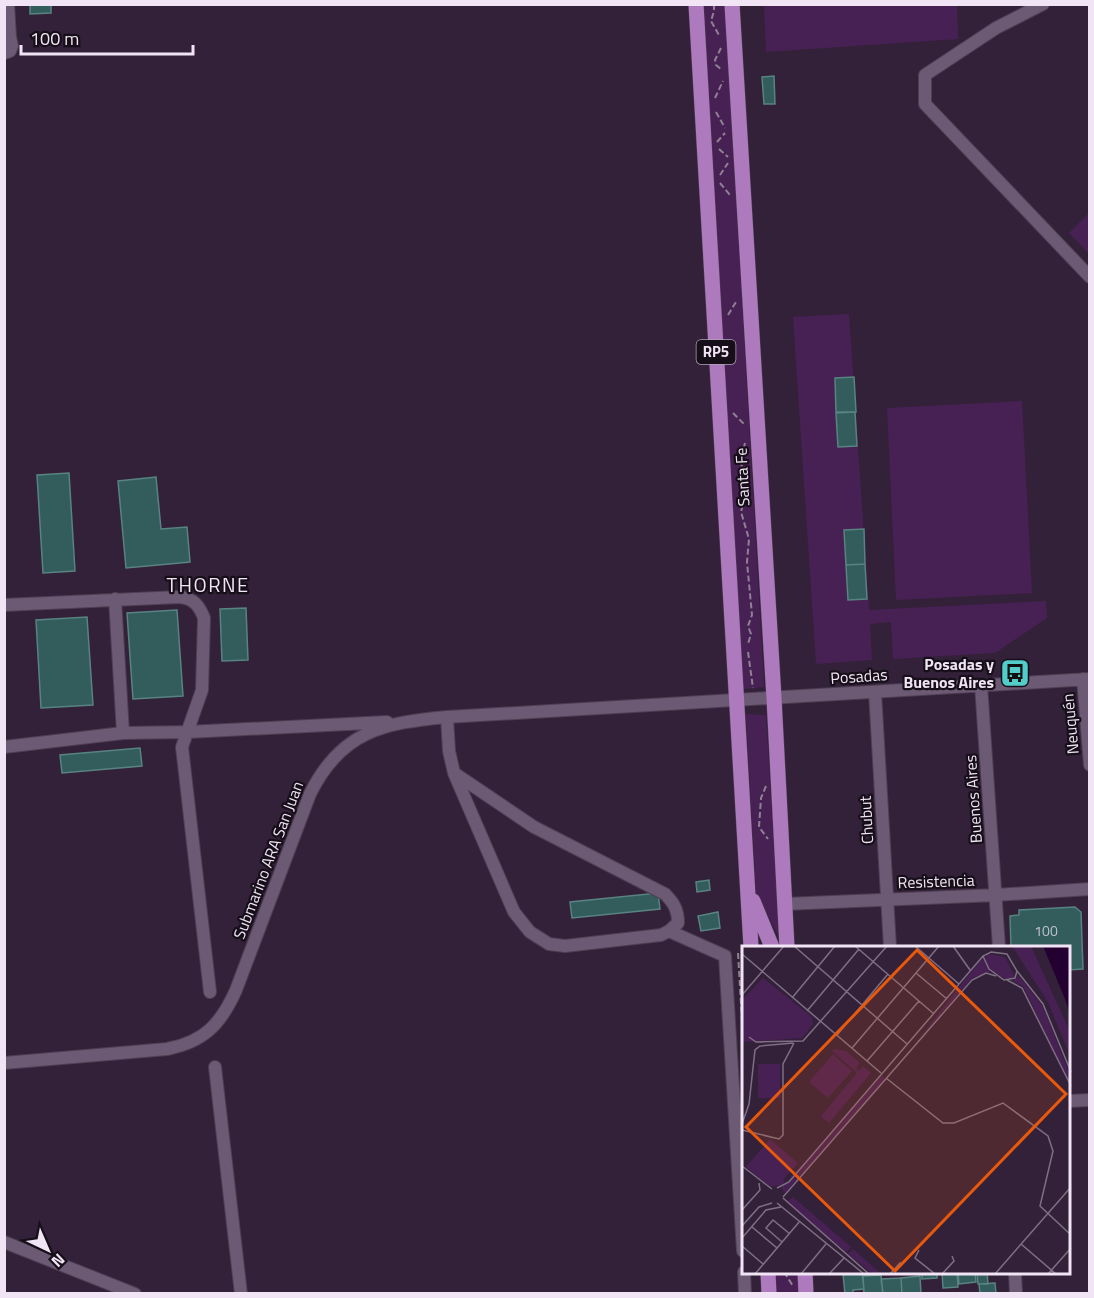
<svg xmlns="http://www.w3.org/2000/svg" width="1094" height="1298" viewBox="0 0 1094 1298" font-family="'Titillium Web',sans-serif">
	<rect width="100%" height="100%" fill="#332139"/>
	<path fill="#482154" d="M704,5H725L764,687L743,689Z
		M764,5H957L958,39L766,52Z
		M1089,213V254L1069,233Z
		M849,314L869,610L1046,601L1047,618L995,653L893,659L891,622L870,624L872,660L816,664L793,317Z
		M1022,401L1032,593L896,600L887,408Z
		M746,714L766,715L779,937L756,893Z
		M776,1273H799L800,1293H777Z"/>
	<path fill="#325d5c" stroke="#588381" stroke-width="1.5" d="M30,4H51V13L30,14Z
		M774,76L775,104H764L762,77Z
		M854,377L856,412H836L835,378Z
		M855,412L857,446L838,447L836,413Z
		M69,473L75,571L43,573L37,475Z
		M156,477L161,529L187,527L190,562L126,568L118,481Z
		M864,529L865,564L846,565L844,530Z
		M865,564L867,599L848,600L846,565Z
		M246,608L248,660L222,661L220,609Z
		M177,610L183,696L133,699L127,613Z
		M87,617L93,705L41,708L36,620Z
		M140,748L142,766L62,773L60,755Z
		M709,880L710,890L697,892L696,882Z
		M658,893L660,909L572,918L570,902Z
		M1075,907L1081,912L1083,969L1068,970V947H1011L1010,916L1019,915V910Z
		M718,912L720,928L701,931L698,916Z
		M862,1272L864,1289L853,1290V1293L845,1294L843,1274Z
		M922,1272H937V1278L922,1279Z
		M942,1272H957L958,1287L943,1288Z
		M958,1272H975L976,1282L959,1284Z
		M977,1272H987L988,1284H978Z
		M881,1275L883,1294H864L863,1276Z
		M920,1276L921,1294H902L901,1278Z
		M901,1278L902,1294H883L881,1279Z
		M995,1283L996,1294H980L979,1284Z"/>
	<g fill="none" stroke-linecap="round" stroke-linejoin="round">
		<g stroke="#4e3f53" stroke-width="14">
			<path id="minor" d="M1043,4L996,28L925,75V104L1090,277
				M4,53L10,51L12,46L10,37L8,4
				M115,599L123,733
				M4,605L179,597C193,598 199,605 204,618L202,690L182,747L210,992
				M1083,679L1090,765
				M981,685L999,947
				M875,692L890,947
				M447,717L449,751L454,773L514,912L530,932L549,944L565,946L661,935L669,931L678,923C678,910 674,903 665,894L534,827L454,773
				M4,747L123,733L188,732L387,722
				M785,904L996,895L1090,889
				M669,931L725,956L743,1251
				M4,1063L167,1049C204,1042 221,1024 236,990L310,794C341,731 383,723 447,717L1090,679
				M215,1067L241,1294
				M1068,1101L1090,1100
				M4,1242L135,1294
				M744,1272L745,1294
				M1015,1272L1016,1294"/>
		</g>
		<g stroke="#4e3f53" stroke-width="16">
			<path id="major" d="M696,4L751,947
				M732,4L774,698L787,947
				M753,901L772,947
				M768,1272L769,1294
				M805,1272L806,1294"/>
		</g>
		<path stroke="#8f8094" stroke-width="2" stroke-dasharray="6 3" stroke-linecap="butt" d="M714,4V11L711,21L720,37
			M721,48L715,60L716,65L722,70
			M715,98L723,81
			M716,112L725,128
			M717,142L725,133
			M719,149L728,157
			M720,175L728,163
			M720,183L730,195
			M728,315L736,302
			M733,413L744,424
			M745,443L741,460L745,495L741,512L749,539L747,562L752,615L748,626L751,634L748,644
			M748,652L753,688
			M766,786L761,798L759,827L768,839
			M738,953L743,1037
			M784,1272L793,1286"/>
		<use href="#minor" stroke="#6c5973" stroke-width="12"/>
		<use href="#major" stroke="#ac7abd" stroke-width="15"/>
	</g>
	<defs>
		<g id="bus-square" transform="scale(1.5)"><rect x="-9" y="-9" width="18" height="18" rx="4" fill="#53cdc9" stroke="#160f19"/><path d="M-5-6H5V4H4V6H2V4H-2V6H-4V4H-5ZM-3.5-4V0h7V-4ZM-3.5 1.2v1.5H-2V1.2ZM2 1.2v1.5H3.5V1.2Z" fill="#111"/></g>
	</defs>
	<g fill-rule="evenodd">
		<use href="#bus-square" x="1015" y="673"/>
	</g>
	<g text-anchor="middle" stroke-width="4.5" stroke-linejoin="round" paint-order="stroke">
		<g font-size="14" fill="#c1c3cf">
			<text x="1046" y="936">100</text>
		</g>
		<rect fill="#160f19" stroke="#afa5b3" stroke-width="1.5" x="696.5" y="340" width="39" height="24" rx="4.5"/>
		<g font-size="15" font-weight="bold" fill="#f1e5f5">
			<text x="716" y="357">RP5</text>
		</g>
		<g font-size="16" fill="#f1e5f5" stroke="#160f19">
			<text transform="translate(742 477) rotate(-93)" y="6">Santa Fe</text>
			<text transform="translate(859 676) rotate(-4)" y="6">Posadas</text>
			<text transform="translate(1070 724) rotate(-95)" y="6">Neuquén</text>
			<text transform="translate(973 799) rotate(-94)" y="6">Buenos Aires</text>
			<text transform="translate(866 820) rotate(-93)" y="6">Chubut</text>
			<text transform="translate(268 860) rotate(-69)" y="6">Submarino ARA San Juan</text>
			<text transform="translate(936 881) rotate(-2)" y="6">Resistencia</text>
		</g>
		<g font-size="16" font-weight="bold" fill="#f1e5f5" stroke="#160f19" text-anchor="end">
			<text x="994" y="670">Posadas y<tspan x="994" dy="18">Buenos Aires</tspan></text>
		</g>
		<g font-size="20" letter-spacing="1.5" fill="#f1e5f5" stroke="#160f19">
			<text x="208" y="592">THORNE</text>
		</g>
	</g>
	<g transform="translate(742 946)">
		<rect width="328" height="328" fill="#332139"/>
		<path d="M270,0H289L328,86V110L306,56ZM246,8L263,11L273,31L263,33L247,22L243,10ZM240,12L248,26L230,32L172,99ZM277,30L301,61L328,129V138L281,40L271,35ZM21,32L70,71L71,78L60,92L0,96V54ZM92,103L104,105L118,117L114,122L117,125L121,120L129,127L87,177L79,170L115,127L90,105ZM91,108L110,125L86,152L67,136ZM16,118H38V152H16ZM140,130L143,133L43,247L39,242ZM28,193L56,217L41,234L43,237L35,240H28L4,221ZM51,251L109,301L104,306L45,256ZM111,303L139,328H131L106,308Z" fill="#482154"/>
		<path d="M301,0H328V68L323,53Z" fill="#240030"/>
		<path fill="none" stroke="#7f6f84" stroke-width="1.5" d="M52,0L165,98M113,0L192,68M173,0L217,38M211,0L228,24M249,6L265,8L275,25L273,32L262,34L247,23L241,10ZM0,8L139,127M275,25L301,58L329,126M174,27L205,53M265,34L280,42L329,140M0,49L42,0M50,52L93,0M65,65L117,3M95,89L146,28M7,91L14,96L61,95L145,0M110,102L197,0M125,115L177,55M144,132L201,177H212L261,157L306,190L311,205L298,260L329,289M0,178L7,158L13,104L18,100L51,97M0,184L37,193L41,189V118L52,97M0,220L30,243M35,242L47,236L241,10M41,251L230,34L244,27L254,30M41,252L127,328M35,257L122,328M0,264L18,244L17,237M0,280L17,261L30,257M10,281L35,302M0,292L24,264L39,261M40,296L24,282L31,274L48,288M279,298L314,328M0,300L21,318M177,304L173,312L193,328M13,328L58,275M59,328L84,298M87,328L102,312M148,328L158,317L159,320M200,328L212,315L210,310M253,328L329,241M306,328L329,302"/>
		<path fill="#e8590c" fill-opacity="0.15" stroke="#e8590c" stroke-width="3" d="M175,4L324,148L153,325L4,181Z"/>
		<rect width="328" height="328" fill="none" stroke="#f1e5f5" stroke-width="3"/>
	</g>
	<rect width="1094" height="1298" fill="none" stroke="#f1e5f5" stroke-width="12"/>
	<g transform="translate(48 1250) rotate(136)" stroke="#160f19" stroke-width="4.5" paint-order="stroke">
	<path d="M0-4.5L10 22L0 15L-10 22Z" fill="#f1e5f5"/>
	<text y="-9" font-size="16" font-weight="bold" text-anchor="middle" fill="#f1e5f5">N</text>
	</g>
	<path d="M21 45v9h172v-9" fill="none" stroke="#f1e5f5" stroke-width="3"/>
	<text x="30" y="45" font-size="18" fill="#f1e5f5" stroke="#160f19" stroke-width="4.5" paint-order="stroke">100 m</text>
</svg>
